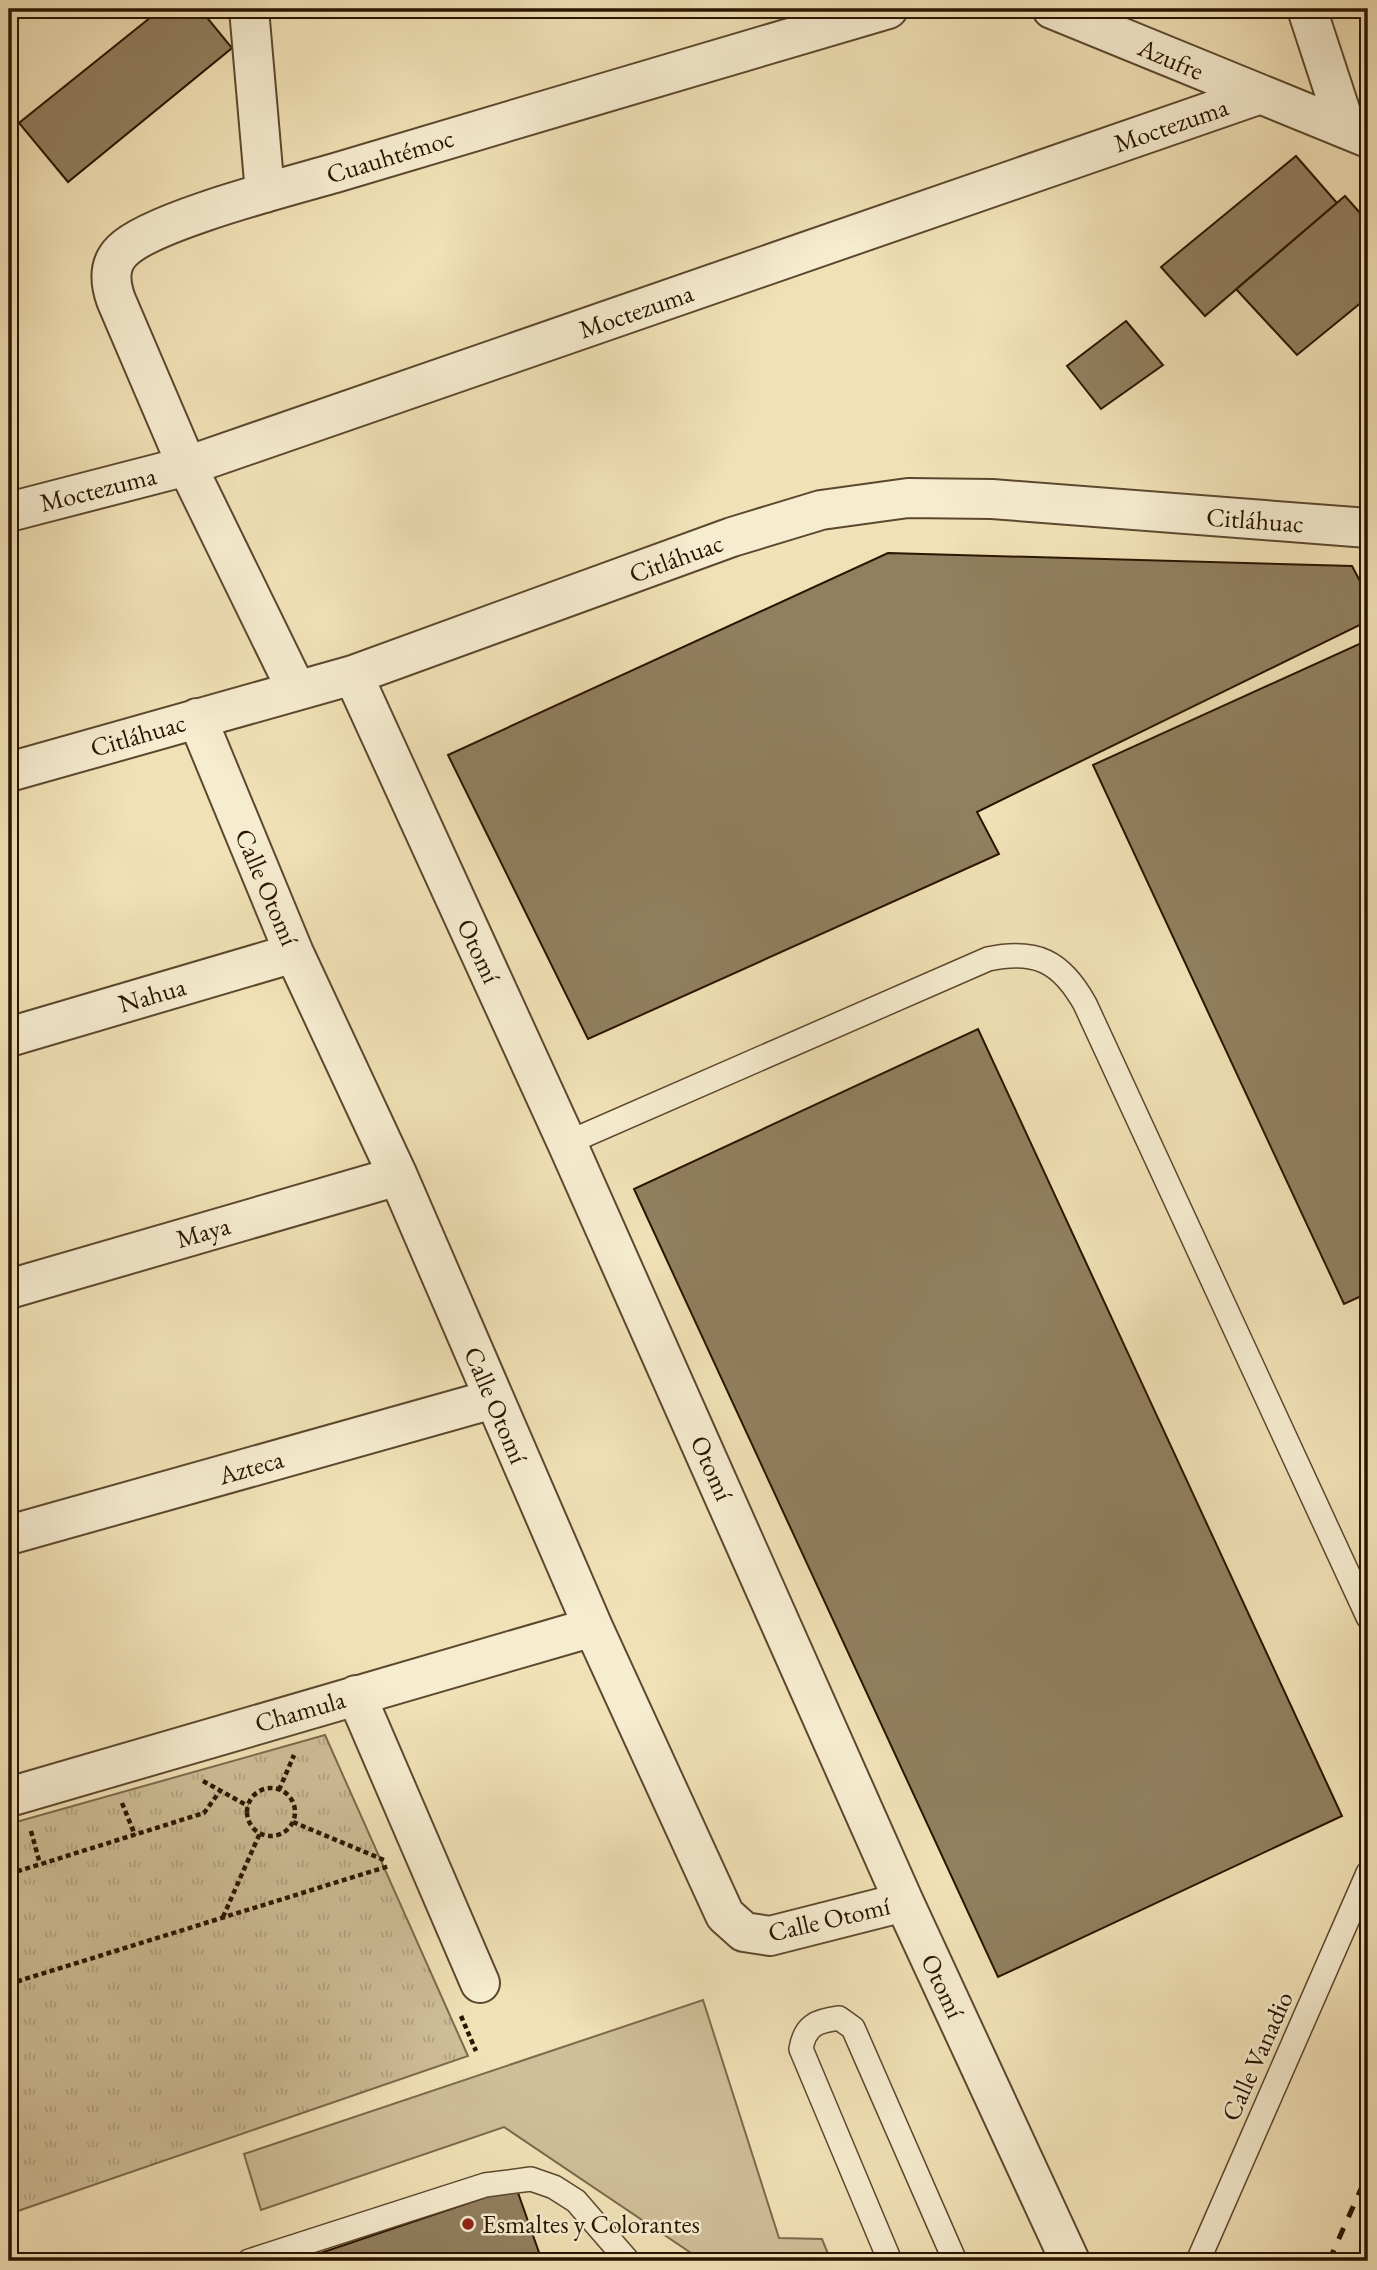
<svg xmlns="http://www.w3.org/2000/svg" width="1377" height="2270" viewBox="0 0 1377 2270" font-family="'EB Garamond',serif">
	<defs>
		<pattern id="park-tufts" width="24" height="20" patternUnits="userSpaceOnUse" patternTransform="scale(1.75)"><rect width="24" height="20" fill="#cfbe97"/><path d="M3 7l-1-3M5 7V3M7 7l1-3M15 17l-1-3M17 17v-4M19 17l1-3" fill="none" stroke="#b2a280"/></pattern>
	</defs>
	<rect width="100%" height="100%" fill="#f1e1b6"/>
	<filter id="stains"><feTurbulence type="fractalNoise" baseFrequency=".00286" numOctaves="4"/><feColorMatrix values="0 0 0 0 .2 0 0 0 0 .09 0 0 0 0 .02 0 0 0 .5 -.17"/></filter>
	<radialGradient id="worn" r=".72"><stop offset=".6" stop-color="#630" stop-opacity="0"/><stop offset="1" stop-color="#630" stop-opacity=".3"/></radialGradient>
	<path fill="#cfbe97" stroke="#7c6a4c" stroke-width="2" d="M703,2000L779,2238L822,2239L831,2261H703L504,2127L261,2210L244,2154Z"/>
	<path fill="url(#park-tufts)" stroke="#7c6a4c" stroke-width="2" d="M325,1735L468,2056L9,2214V1824Z"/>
	<path fill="#917f5f" stroke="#2a1500" stroke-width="2" d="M161,9H200L232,48L68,182L19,123Z
		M1296,156L1337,203L1205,316L1161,267Z
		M1345,196L1368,222V297L1297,355L1236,289Z
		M1126,321L1163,365L1101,409L1067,366Z
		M888,553L1352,566L1368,596V621L977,812L999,854L588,1039L448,755Z
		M1368,640V1293L1344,1304L1093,765Z
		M978,1029L1342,1816L998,1977L634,1189Z
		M516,2187L542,2261H297Z"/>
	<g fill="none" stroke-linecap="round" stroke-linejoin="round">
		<g stroke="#5c482e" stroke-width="26">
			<path id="service" d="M567,1143L988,959C1036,949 1061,961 1085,1004L1368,1617
				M249,2261L485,2185L531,2179L554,2187L576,2201L628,2261
				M890,2261L801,2049C805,2025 817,2021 839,2018L853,2028L955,2261
				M1198,2261L1368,1873"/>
		</g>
		<g stroke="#5c482e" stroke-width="42">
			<path id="minor" d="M249,9L265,193
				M1052,9L1368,138
				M1307,9L1346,128
				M9,512L187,466L1258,95
				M353,675L567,1143L904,1902L1070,2261
				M296,689L187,466L116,300C110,283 108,265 122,251C151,221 290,186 335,173C519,118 704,63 888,9
				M197,718L294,953L398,1176L593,1627L725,1915L744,1932L770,1936L904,1902
				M9,772L353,675L732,537L821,510L908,498L992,499L1368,528
				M9,1037L294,953
				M9,1289L398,1176
				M9,1535L493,1399
				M356,1695L480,1983
				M9,1797L593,1627"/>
		</g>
		<path stroke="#2a1500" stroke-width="4.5" stroke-dasharray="5 3.5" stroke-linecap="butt" d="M203,1781L248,1806
			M247 1812a24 24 0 1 1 48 0a24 24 0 1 1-48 0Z
			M279,1790L294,1755
			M122,1803L135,1835
			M293,1822L384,1860
			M31,1831L40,1864
			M9,1874L204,1813L220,1791
			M223,1917L260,1833
			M9,1984L389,1866
			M461,2016L476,2051"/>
		<use href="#service" stroke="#f6ecd0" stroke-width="23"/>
		<use href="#minor" stroke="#f6ecd0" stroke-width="38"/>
		<path stroke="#2a1500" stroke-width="5" stroke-dasharray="12 12" stroke-linecap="butt" d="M1329,2261L1368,2173"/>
	</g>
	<circle fill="#8f2418" stroke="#f6ecd0" stroke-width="2.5" cx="468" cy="2224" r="7"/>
	<g text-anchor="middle" stroke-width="5" stroke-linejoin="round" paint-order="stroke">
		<g font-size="26" fill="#2a1500" stroke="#f6ecd0">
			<text transform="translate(1171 59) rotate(23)" y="9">Azufre</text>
			<text transform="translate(1171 125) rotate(-19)" y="9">Moctezuma</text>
			<text transform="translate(390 156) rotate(-17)" y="9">Cuauhtémoc</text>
			<text transform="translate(636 311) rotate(-19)" y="9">Moctezuma</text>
			<text transform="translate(98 489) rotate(-14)" y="9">Moctezuma</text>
			<text transform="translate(1255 520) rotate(4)" y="9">Citláhuac</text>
			<text transform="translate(676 558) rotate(-20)" y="9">Citláhuac</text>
			<text transform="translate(138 735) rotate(-16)" y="9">Citláhuac</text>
			<text transform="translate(267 887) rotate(67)" y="9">Calle Otomí</text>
			<text transform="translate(479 951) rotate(65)" y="9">Otomí</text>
			<text transform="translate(152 995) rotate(-16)" y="9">Nahua</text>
			<text transform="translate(203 1232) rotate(-16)" y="9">Maya</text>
			<text transform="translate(496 1405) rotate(67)" y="9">Calle Otomí</text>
			<text transform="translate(251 1467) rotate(-16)" y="9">Azteca</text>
			<text transform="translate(712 1468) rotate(66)" y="9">Otomí</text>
			<text transform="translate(300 1711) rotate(-16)" y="9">Chamula</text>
			<text transform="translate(829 1919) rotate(-13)" y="9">Calle Otomí</text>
			<text transform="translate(943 1986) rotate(65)" y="9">Otomí</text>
			<text transform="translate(1257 2056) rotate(-66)" y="9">Calle Vanadio</text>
		</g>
		<g font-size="26" fill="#2a1500" stroke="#f6ecd0" text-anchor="start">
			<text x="482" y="2233">Esmaltes y Colorantes</text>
		</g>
	</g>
	<rect width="1377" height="2270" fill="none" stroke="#f1e1b6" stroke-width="35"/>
	<rect x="10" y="10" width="1356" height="2249" fill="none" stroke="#2a1500" stroke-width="3.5"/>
	<rect x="18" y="18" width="1342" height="2235" fill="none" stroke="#2a1500" stroke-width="2"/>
	<rect width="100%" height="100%" filter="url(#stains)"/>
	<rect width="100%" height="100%" fill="url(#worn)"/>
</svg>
